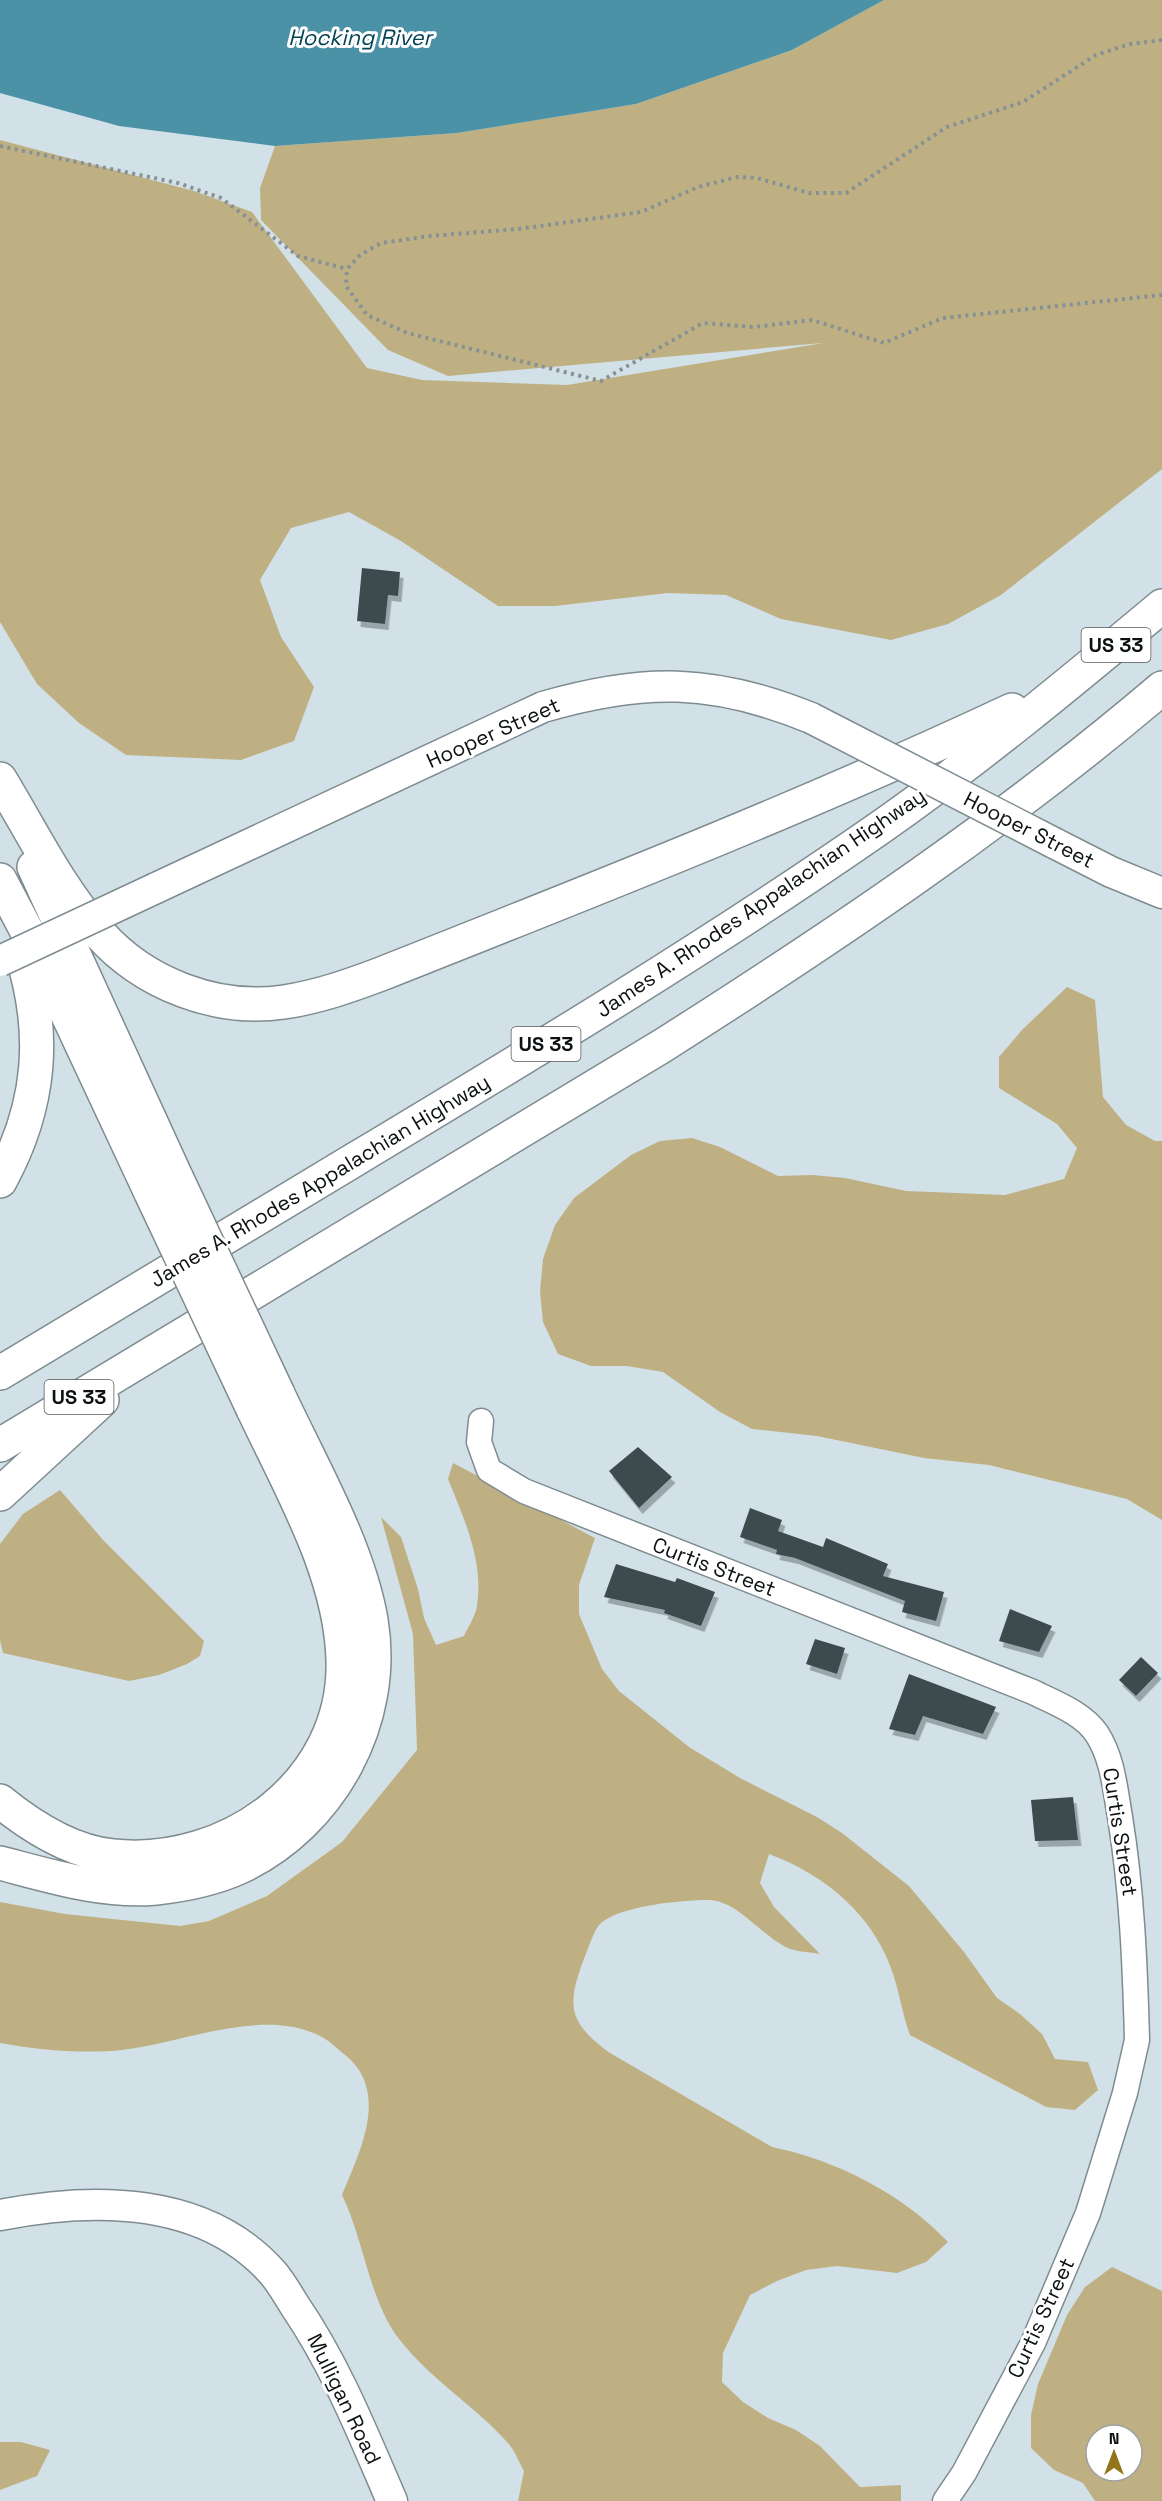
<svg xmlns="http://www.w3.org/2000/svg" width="1162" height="2501" viewBox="0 0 1162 2501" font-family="'Space Grotesk',sans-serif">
	<defs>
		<filter id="shadow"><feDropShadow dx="3.5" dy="6" stdDeviation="0" flood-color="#0004"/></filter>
	</defs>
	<rect width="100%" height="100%" fill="#d2e1e7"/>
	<path fill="#bfb083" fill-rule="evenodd" d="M884,0H1162V469L1001,595L948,624L891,640L781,619L726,595L668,593L555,606H498L401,541L349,512L291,528L260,580L281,637L314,687L294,741L241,760L126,755L79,723L37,684L0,622V140L194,191L252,212L367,368L422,380L567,385L823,343L448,376L388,350L261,220L260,188L275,146L457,133L636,104L792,50Z
		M1067,987L1095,1000L1103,1097L1126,1125L1155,1141H1162V1520L1127,1499L989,1465L924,1458L817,1436L752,1429L720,1412L663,1372L627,1366H591L558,1354L543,1322L540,1291L543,1259L555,1225L574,1198L631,1155L660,1141L692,1138L720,1147L778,1176L812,1175L845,1178L906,1191L1005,1195L1064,1179L1077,1148L1057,1124L999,1088V1057L1022,1030Z
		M453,1463L595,1538L579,1585V1614L602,1669L619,1691L689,1747L740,1778L817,1817L842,1833L909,1886L964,1952L997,1998L1020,2014L1042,2034L1055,2059L1088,2062L1098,2090L1075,2110L1046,2107L910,2035C903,2016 900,1996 894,1977C876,1917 826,1875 769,1854L760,1883L774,1907L820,1954C810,1952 797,1952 788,1948C762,1937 737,1899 707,1900C682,1900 620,1906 601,1923C594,1929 589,1947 585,1956C567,2004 566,2021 610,2053L772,2147C836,2160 903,2194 948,2242L926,2262L897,2273L837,2266L806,2270L777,2281L750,2295L723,2353L722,2382L743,2402L768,2418L796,2430L820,2446L860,2487L901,2485V2501H518L524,2471C519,2462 515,2451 508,2443C475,2406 430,2379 399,2339C369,2300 364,2240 342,2195C360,2151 391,2091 344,2054C337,2049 330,2041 322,2037C263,2006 184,2043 122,2050C85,2054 37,2050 0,2043V1902L65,1914L180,1926L209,1921L267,1896L342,1842L417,1750L413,1634L381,1517L401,1537L418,1589L424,1618L436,1645L464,1636C468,1627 476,1615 477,1606C484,1561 464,1519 448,1479Z
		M60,1490L104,1541L204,1641L200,1656L187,1664L159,1675L129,1681L3,1653L0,1640V1544L23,1514Z
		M1112,2267L1162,2291V2501H1095L1083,2483L1054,2470L1031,2448V2415L1038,2384L1067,2315L1085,2287ZM1096,2435H1132V2471H1096Z
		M0,2442H21L50,2450L37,2476L0,2490Z"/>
	<path fill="#4c92a7" d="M0,0H884L792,50L636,104L457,133L275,146L119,126L0,93Z"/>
	<path fill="#3e4b50" filter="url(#shadow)" d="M362,568L400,572L398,596L388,595L385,624L357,621Z
		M638,1447L672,1477L639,1508L609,1471Z
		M750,1508L782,1520L778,1531L823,1547L826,1538L888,1564L883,1576L944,1592L936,1621L902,1612L905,1601L795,1558L776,1554L777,1550L740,1537Z
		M616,1564L675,1582L677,1578L715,1592L701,1626L664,1613L665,1610L604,1597Z
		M1010,1609L1052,1626L1039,1652L999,1641Z
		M815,1639L845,1648L837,1674L806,1664Z
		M1141,1657L1158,1673L1136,1696L1119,1680Z
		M909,1674L996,1707L983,1734L923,1716L915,1735L889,1729Z
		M1073,1797L1078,1840L1035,1841L1031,1800Z"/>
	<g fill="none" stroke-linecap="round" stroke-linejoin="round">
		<g stroke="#7e8c91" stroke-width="27">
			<path id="minor" d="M481,1421L479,1442L489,1470L524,1491L1033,1692C1055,1703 1083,1713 1097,1734C1113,1759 1115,1789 1120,1817C1132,1891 1135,1965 1137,2040L1125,2093L1088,2213L1033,2343L964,2473L945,2501"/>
		</g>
		<g stroke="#7e8c91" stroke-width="33">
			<path id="tertiary" d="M1054,843L1111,872L1162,893
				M156,888L543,707C643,678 713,678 811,718
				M0,2215C93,2197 204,2196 272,2272C281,2282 288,2295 295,2306C336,2366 363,2434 392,2501"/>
		</g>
		<g stroke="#7e8c91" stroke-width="36">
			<path id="motorway" d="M0,779C31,830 59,888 99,933C144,984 217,1012 284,1002C318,997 349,986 381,974C593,890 805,807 1012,710
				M34,867L177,1179
				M0,880L43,962L151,1193
				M0,1181C41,1106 47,1033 21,952
				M0,1373C118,1302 236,1231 354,1160C532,1053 710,946 881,827C978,759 1071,682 1162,606
				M0,1445L662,1046C835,936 1006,821 1162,688
				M0,1494L102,1400
				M0,1801C32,1827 71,1852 113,1856C228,1868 347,1782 343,1660C341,1573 289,1486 253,1409
				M0,1863C50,1876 104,1893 156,1888C184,1885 214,1879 240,1867C331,1824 388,1721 371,1620C358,1545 310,1463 278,1394"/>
		</g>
		<path stroke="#869195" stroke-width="4" stroke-dasharray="3 4.5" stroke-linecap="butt" d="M1162,40L1130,44L1096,55L1023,102L947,127L846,193H809L757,178L737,177L698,187L641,212L518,229L430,236L381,243L360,255L347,269L346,286L367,315L407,333L601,381L703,323L754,327L812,320L884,343L943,318L1162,295
			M0,146L178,183L221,198L298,256L347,269"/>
		<use href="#minor" stroke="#fff" stroke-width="24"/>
		<use href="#tertiary" stroke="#fff" stroke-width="30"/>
		<use href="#motorway" stroke="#fff" stroke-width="33"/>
		<g stroke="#7e8c91" stroke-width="33" stroke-linecap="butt">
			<path id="tertiary-bridge" d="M811,718L1054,843
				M0,961L156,888"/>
		</g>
		<g stroke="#7e8c91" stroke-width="36" stroke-linecap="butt">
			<path id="motorway-bridge" d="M177,1179L278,1394
				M151,1193L253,1409"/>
		</g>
		<use href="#tertiary-bridge" stroke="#fff" stroke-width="30"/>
		<use href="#motorway-bridge" stroke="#fff" stroke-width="33"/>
	</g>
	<g text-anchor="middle" stroke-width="6" stroke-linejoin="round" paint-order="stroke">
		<g fill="#fff" stroke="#55585a" stroke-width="1.5">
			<rect x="1081.5" y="628" width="69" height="34" rx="4.5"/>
			<rect x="511.5" y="1027" width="69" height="34" rx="4.5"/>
			<rect x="44.5" y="1380" width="69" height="34" rx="4.5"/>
		</g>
		<g font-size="20" font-weight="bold" fill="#0c1113">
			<text x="1116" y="652">US 33</text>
			<text x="546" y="1051">US 33</text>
			<text x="79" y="1404">US 33</text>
		</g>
		<g font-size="21" fill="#0c1113" stroke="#fff">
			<text transform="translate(493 733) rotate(-24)" y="7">Hooper Street</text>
			<text transform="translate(1029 830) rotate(27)" y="7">Hooper Street</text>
			<text transform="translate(761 903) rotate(-34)" y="7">James A. Rhodes Appalachian Highway</text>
			<text transform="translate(320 1181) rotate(-31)" y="7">James A. Rhodes Appalachian Highway</text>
			<text transform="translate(714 1567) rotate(21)" y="7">Curtis Street</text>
			<text transform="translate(1120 1832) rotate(81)" y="7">Curtis Street</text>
			<text transform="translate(1041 2318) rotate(-65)" y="7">Curtis Street</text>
			<text transform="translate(344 2399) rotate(64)" y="7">Mulligan Road</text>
		</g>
		<g font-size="22" font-style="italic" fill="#024454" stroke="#fff">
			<text x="360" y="45">Hocking River</text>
		</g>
	</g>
	<g transform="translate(1114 2453)"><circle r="28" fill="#ffffff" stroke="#9ea0a1" stroke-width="1.5"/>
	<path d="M0-4.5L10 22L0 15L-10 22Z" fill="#91761c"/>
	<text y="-9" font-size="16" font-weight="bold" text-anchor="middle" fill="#0c1113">N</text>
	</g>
</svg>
